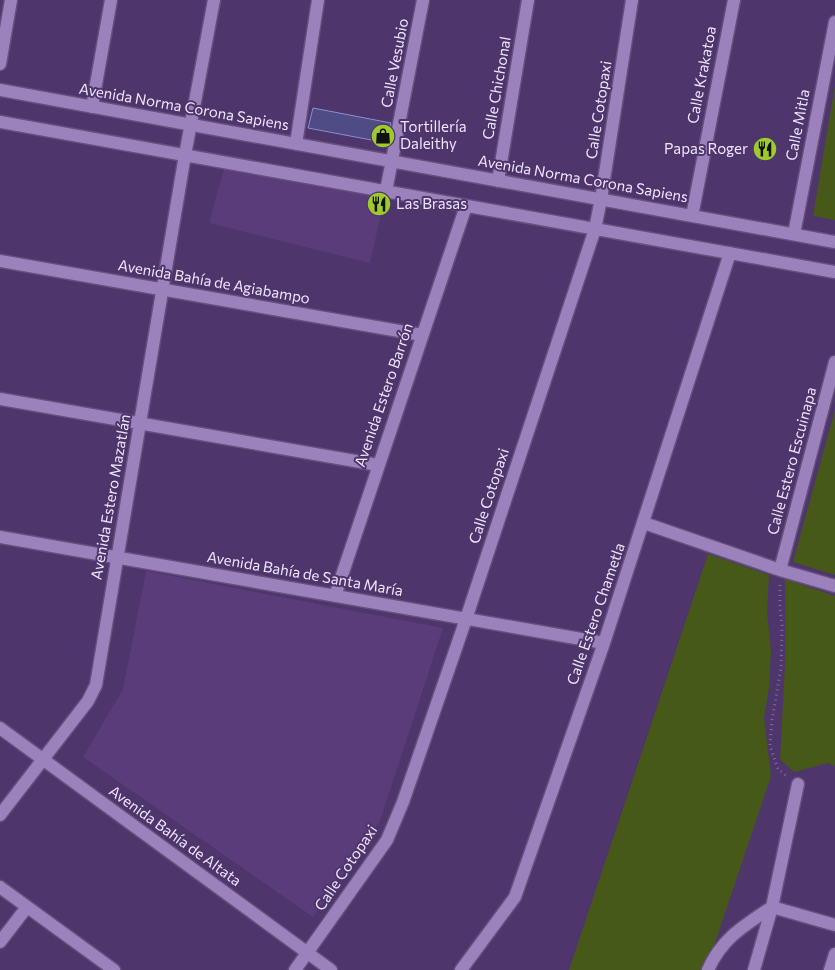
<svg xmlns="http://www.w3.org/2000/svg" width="835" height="970" viewBox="0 0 835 970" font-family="Commissioner,sans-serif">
	<rect width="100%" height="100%" fill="#4e356b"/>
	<path fill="#593c79" d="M226,161L386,192L370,263L209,223Z
		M146,571L443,628L380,821L313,917L83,757L123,689Z"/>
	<path fill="#465918" d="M835,85V220L813,216Z
		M835,410V575L793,562Z
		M708,554L769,575L767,613L771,650L769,688L764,718L771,776L706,970H569Z
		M785,579L835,596V766L828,763L794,772L780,759L785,665Z"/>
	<path fill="#4f4c85" stroke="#8e8ecc" d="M313,108L391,123L387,143L308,128Z"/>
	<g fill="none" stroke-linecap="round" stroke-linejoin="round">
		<g stroke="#654f7c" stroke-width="15">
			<path id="minor" d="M0,64L11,0
				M0,90L835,242
				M92,107L111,0
				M0,122L835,272
				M296,144L318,0
				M498,181L528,0
				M386,191L423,0
				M692,216L734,0
				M794,234L835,22
				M0,261L422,335
				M0,399L378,465
				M644,523L780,570L835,586
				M0,537L604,643
				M780,570L835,362
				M335,596L466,206
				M0,728L331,970
				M0,815L88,701L96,685L185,155L214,0
				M0,887L114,970
				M772,907L835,925
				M0,942L27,907
				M295,970L387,840L403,802L466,619L595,229L601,199L632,0
				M461,970L515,897L604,643L730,253
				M708,970C722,938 744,926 772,907
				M754,970L772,907L798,784
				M830,970L835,954"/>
		</g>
		<path stroke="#7f6b98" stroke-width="3" stroke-dasharray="1 4" stroke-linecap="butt" d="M780,585V610L782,625L781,668L772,720L770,746L778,769L788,777"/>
		<use href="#minor" stroke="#9c82bd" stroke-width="12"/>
	</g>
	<defs>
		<g id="shop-disc" transform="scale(1.25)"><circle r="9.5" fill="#9fca2c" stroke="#4e356b"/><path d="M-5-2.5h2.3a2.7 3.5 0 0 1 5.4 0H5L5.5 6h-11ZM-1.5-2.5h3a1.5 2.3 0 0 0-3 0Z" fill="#111"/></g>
		<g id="restaurant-disc" transform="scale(1.25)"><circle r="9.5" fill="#9fca2c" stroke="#4e356b"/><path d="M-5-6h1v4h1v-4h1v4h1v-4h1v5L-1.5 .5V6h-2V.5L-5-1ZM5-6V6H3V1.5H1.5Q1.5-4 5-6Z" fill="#111"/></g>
	</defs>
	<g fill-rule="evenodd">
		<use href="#shop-disc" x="383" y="136"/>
		<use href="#restaurant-disc" x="765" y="149"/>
		<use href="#restaurant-disc" x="379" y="204"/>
	</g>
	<g text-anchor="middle" stroke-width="4" stroke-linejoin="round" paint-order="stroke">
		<g font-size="15" fill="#efe4fe" stroke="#4e356b">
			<text transform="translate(395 63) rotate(-79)" y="5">Calle Vesubio</text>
			<text transform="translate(702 75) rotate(-79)" y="5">Calle Krakatoa</text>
			<text transform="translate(497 88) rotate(-80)" y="5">Calle Chichonal</text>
			<text transform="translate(184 107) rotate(10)" y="5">Avenida Norma Corona Sapiens</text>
			<text transform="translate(599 110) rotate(-81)" y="5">Calle Cotopaxi</text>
			<text transform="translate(798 125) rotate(-79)" y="5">Calle Mitla</text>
			<text transform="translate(583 179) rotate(10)" y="5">Avenida Norma Corona Sapiens</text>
			<text transform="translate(214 282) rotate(10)" y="5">Avenida Bahía de Agiabampo</text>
			<text transform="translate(384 395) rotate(-71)" y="5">Avenida Estero Barrón</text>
			<text transform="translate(792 461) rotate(-75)" y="5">Calle Estero Escuinapa</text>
			<text transform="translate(489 496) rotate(-72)" y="5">Calle Cotopaxi</text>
			<text transform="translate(111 497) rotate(-80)" y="5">Avenida Estero Mazatlán</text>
			<text transform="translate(305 574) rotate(10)" y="5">Avenida Bahía de Santa María</text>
			<text transform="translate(596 614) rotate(-71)" y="5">Calle Estero Chametla</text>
			<text transform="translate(175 836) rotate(36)" y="5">Avenida Bahía de Altata</text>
			<text transform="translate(346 868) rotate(-56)" y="5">Calle Cotopaxi</text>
		</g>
		<g font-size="15" fill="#efe4fe" stroke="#4e356b" text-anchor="start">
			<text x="400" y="132">Tortillería<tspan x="400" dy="17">Daleithy</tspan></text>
			<text x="748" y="154" text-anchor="end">Papas Roger</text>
			<text x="396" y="209">Las Brasas</text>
		</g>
	</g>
</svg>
